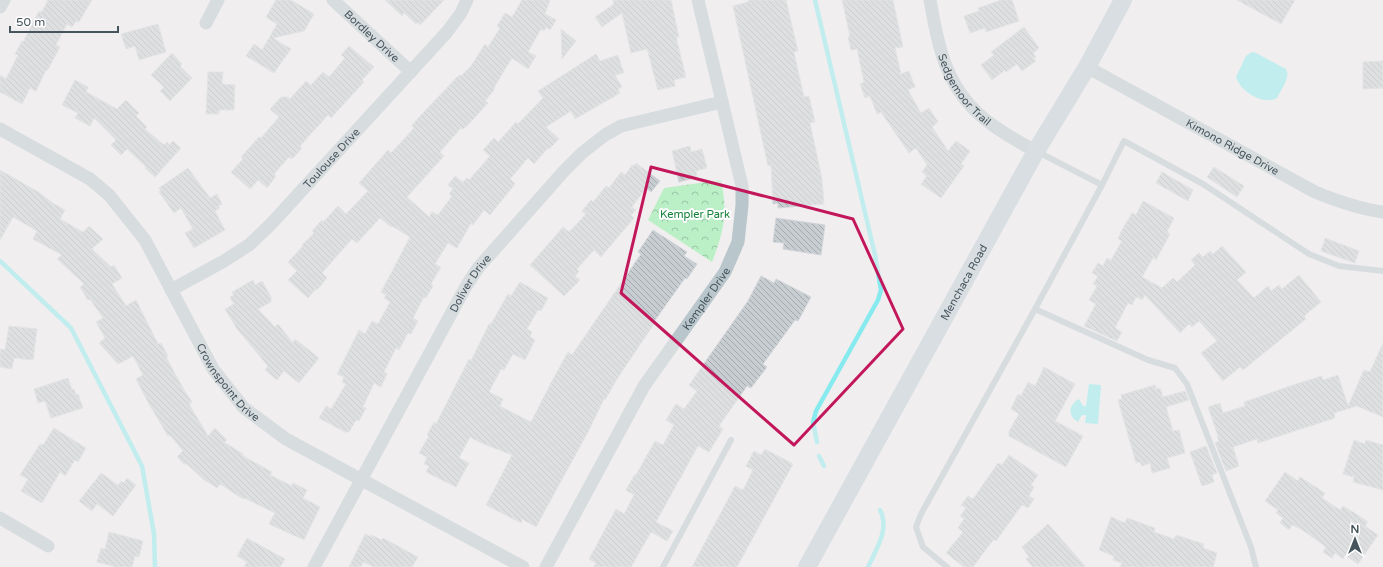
<svg xmlns="http://www.w3.org/2000/svg" width="1383" height="567" viewBox="0 0 1383 567" font-family="'Varela Round',sans-serif">
	<defs>
		<pattern id="park-crowns" width="20" height="18" patternUnits="userSpaceOnUse"><rect width="20" height="18" fill="#bbf0c7"/><path d="M2 6a3 3 0 1 1 6 0M12 15a3 3 0 1 1 6 0" fill="none" stroke="#9ac5a5"/></pattern>
		<pattern id="building-back-hatch" width="6" height="6" patternUnits="userSpaceOnUse"><rect width="6" height="6" fill="#c8cdd1"/><path d="M-1 5l2 2M0 0l6 6M5-1l2 2" fill="none" stroke="#a4a9ad"/></pattern>
	</defs>
	<rect width="100%" height="100%" fill="#f1eeef"/>
	<path fill="url(#park-crowns)" d="M721,180C728,213 724,231 712,262L648,220L664,188Z"/>
	<path fill="#87eaef" d="M1252,52L1256,53L1286,69C1291,77 1281,90 1277,98C1263,106 1240,91 1236,77L1246,56Z
		M1089,384L1101,385L1098,424L1085,423L1086,416L1085,415H1082L1078,422C1067,416 1069,404 1079,399L1083,406H1086Z"/>
	<g fill="none" stroke-linecap="round" stroke-linejoin="round">
		<path stroke="#87eaef" stroke-width="4.5" d="M815,0L875,255L881,290L878,300L816,411L813,422L817,442
			M0,261L71,328L142,466L154,534L155,567
			M819,456L824,466
			M868,567C876,550 890,529 880,510"/>
	</g>
	<path fill="url(#building-back-hatch)" stroke="#d2d6da" d="M48,0H92L79,22L76,21L72,27L67,24L56,45L60,47L47,71L46,70L36,91L30,88L22,104L0,92V75L6,79L18,55L15,54L22,41L23,42L39,11L42,12Z
		M276,0H291L314,14L304,31L273,38L291,49L274,73L246,56L254,44L262,50L277,24L266,17Z
		M385,0H444L420,25L418,22L416,24L404,13L402,16Z
		M522,0H550L545,14L556,20L550,30L546,27L544,31L541,29L528,52L536,56L528,69L512,58L495,86L494,90L485,101L488,103L468,125L463,129L461,128L440,152L444,156L407,197L429,217L432,212L438,215L452,196L449,194L453,189L448,185L455,176L463,182L467,178L469,180L490,156L483,150L494,138L498,142L516,122L518,124L543,98L538,91L596,54L600,61L618,55L624,73L615,75L622,87L618,89L620,93L575,119L571,111L546,127L559,139L549,149L548,148L534,164L528,158L510,179L515,184L490,215L484,210L473,225L471,223L457,248L448,243L435,264L441,267L431,284L433,286L426,298L424,297L413,318L418,321L411,334L408,333L399,350L396,348L384,372L387,374L381,387L374,383L363,407L366,408L359,421L356,420L349,432H345L319,418L326,406L331,409L346,384L342,382L344,377L337,374L359,330L365,334L372,321L378,324L390,302L384,298L386,295L381,292L410,237L392,226L391,227L380,218L357,243L352,239L322,273L327,278L317,290L316,289L308,298L288,280L297,271L288,262L303,246L302,245L314,233L312,231L322,220L323,222L338,206L346,214L368,191L359,183L388,150L391,153L414,128L412,125L421,115L459,75L461,76L471,66L485,44L488,47L500,28L497,26L505,13L512,17Z
		M613,0H671L679,37H676L686,77L674,80L675,86L658,90L647,49L631,53L622,13L602,27L595,17L614,4Z
		M748,0H786L798,51L794,52L804,97L809,96L815,122L810,123L822,179L824,204L778,208V203L773,204L771,165L768,166L733,6L748,2Z
		M842,0H893L903,47L895,48L901,74L909,71L915,87L908,90L921,113L929,108L938,122L932,127L948,151L956,141L970,151L961,164L964,166L941,198L921,184L927,176L922,172L927,165L916,148L909,153L881,112L877,114L870,96L865,98L860,84L864,82L857,49L851,50L848,37L850,36Z
		M1001,0H1012L1019,21L986,32L985,28L970,33L964,16L979,11L978,8Z
		M1237,0H1295L1281,24Z
		M158,24L166,52L139,60L135,46L126,49L121,34Z
		M1024,27L1039,48L1033,53L1036,57L1033,58L1036,61L1022,71L1017,64L1006,72L1005,70L992,80L981,65L994,55L991,52Z
		M561,29L576,41L562,59Z
		M349,46L374,67L362,80L364,82L331,118L328,115L300,146L302,148L292,159L289,157L274,174L276,176L267,188L258,180L250,189L231,172L243,159L241,157L259,137L261,138L279,117L270,109L281,97H288L290,99L306,81L311,85L323,72L329,77L345,58L341,55Z
		M172,53L182,64L180,66L192,78L170,101L160,91L164,87L151,75Z
		M1383,61V88L1363,89V62Z
		M208,72H223L222,84L235,85L234,110H219V114H206Z
		M75,80L88,87L86,92L117,109L126,100L139,113L136,116L147,127L145,129L164,145L167,142L169,145L173,141L181,148L155,177L145,168L146,167L127,149L121,155L111,145L116,140L94,118L90,126L75,118L78,113L62,105Z
		M690,146L691,152L702,149L707,168L696,171L697,177L679,182L672,151Z
		M636,163L660,181L651,192L646,188L632,207L636,210L631,215L634,218L601,257L594,250L577,269L579,272L575,276L580,280L564,296L530,265L563,227L569,232L586,214L582,211L591,200L593,202L606,186L609,188L621,172L625,175L632,165L634,166Z
		M1214,167L1244,186L1237,197L1207,177Z
		M188,168L210,198L217,194L222,204L218,206L220,208L215,211L225,230L194,248L185,233L193,229L181,208L174,213L159,192L161,191L159,188Z
		M0,170L40,193L54,204L65,210L60,219L83,232L89,226L103,239L92,249L111,267L114,265L122,278L112,284L126,306L136,300L158,344L161,343L168,356L166,357L184,390L192,402L189,404L208,436L215,428L227,440L224,442L243,454V456L272,472L270,475L292,486L293,483L307,490L303,498L320,507L304,540L269,524L275,513L244,498L243,499L220,484L217,488L203,479L187,464H184L177,457L183,451L170,435L168,436L149,404L136,379L143,375L133,356L118,364L99,343L105,338L96,322L103,318L90,299L88,300L80,287L84,284L57,259L62,255L33,239L37,231L13,217L0,240Z
		M1162,172L1193,190L1188,201L1156,183Z
		M1143,201L1174,218L1167,232L1170,234L1156,260L1153,258L1142,277L1162,288L1173,278L1177,282L1195,265L1191,260L1199,253L1203,257L1210,251L1213,254L1222,246L1246,272L1237,280L1254,298L1268,286L1271,291L1279,285L1282,289L1299,275L1321,302L1304,316L1306,319L1243,370L1240,367L1223,381L1201,353L1217,341L1199,321L1192,327L1189,324L1180,333L1145,295L1142,300L1136,297L1132,305L1128,303L1115,328L1122,332L1117,341L1084,326L1096,304L1089,300L1097,286L1093,284L1098,276L1092,273L1098,263L1103,266L1107,258L1111,260L1122,241L1118,239L1122,230L1132,213L1136,215Z
		M776,218L825,225L821,255L783,249L784,243L773,242Z
		M653,230L687,252L684,256L697,264L687,279L685,278L653,323L654,324L617,379L605,400L604,399L588,432L536,527L522,519L521,523L486,505L512,455L481,443L470,437L459,458L469,463L456,487L426,472L429,466L424,464L427,457L419,453L429,436L427,435L434,422L436,424L469,359L471,361L489,324H491L508,294L511,296L520,282L548,298L541,311L538,310L527,329L532,332L530,337L535,340L525,360L513,354L504,370L501,369L489,392L503,399L500,406L531,422L552,381L568,352L572,355L641,254L638,252Z
		M1325,238L1359,251L1355,263L1321,251Z
		M761,276L774,283L776,279L811,297L798,321L795,320L763,364L767,367L751,388L747,386L719,426L723,429L709,452L698,446L656,522L673,531L667,541L651,532L631,567H594L596,563L589,559L616,509L624,514L634,495L626,490L635,474L636,475L655,441L663,445L674,425L666,420L676,404L684,409L697,391L689,385L748,301Z
		M253,280L255,285L262,281L271,297V302L258,309L275,327L278,324L293,343L295,339L319,358L299,383L284,371L277,380L265,370L268,366L237,329L225,309L234,304L230,297L234,295L232,292Z
		M9,326L37,329L33,360L14,358L12,369L0,367V349L5,350Z
		M1383,343V417L1357,406L1334,413L1335,418L1258,443L1257,439L1233,447L1239,466L1226,471L1215,443L1219,441L1217,436H1218L1208,407L1220,403L1223,413L1245,406L1244,402L1302,382L1322,376L1323,380L1338,375L1348,406L1364,370L1370,372Z
		M1044,367L1075,384L1055,421L1083,436L1066,467L1009,436V431L1019,414L1011,409L1018,394L1021,396L1028,382L1035,386Z
		M68,378L72,390L74,389L76,395L78,394L83,408L51,418L45,401L38,403L34,389Z
		M1155,385L1156,389L1160,388L1163,397L1185,391L1189,400L1166,407L1173,431L1179,430L1185,453L1167,458L1170,468L1152,473L1150,463L1142,466L1140,462L1136,463L1118,400L1122,399L1121,395Z
		M54,428L86,448L78,462L75,460L65,476L60,472L42,503L21,491L28,479L20,475L40,444L43,445Z
		M1354,440L1365,444L1366,440L1383,445V490L1353,482L1354,477L1343,474Z
		M1206,446L1217,473L1212,475L1214,482L1202,486L1190,452Z
		M765,449L793,464L737,567H692L735,486L743,490L753,470L746,466L754,451L761,455Z
		M1009,455L1038,475L1031,485L1034,487L1029,496L1034,499L1028,508L1022,505L996,541L994,539L973,567H964L946,553L963,532L958,528L964,519L960,516L966,508L961,505L968,496L973,499L998,463L1002,465Z
		M1285,472L1298,481L1300,477L1308,482L1325,493L1322,498L1340,510L1343,506L1353,512L1368,522L1365,526L1378,535L1358,564L1345,555L1343,559L1335,553L1332,558L1323,552L1326,547L1301,529L1292,525L1289,530L1280,523L1283,518L1276,513L1278,510L1265,501Z
		M101,473L118,485L121,481L124,483L127,478L136,485L113,516L97,504L92,511L79,501Z
		M1111,517L1125,523L1127,518L1155,528L1154,532L1174,539L1176,535L1204,544L1203,548L1217,553L1213,567H1120L1122,563L1113,560L1114,556L1099,550Z
		M1048,524L1056,533L1086,567H1033L1026,559L1029,557L1022,547Z
		M109,532L143,541L139,557L135,556L132,567H116L97,562L101,548L105,549Z
		M365,534L371,537V535L382,540L383,538L418,557L412,567H374L363,562L361,567H349Z
		M247,538L285,559L280,567H244L247,562L237,556Z"/>
	<g fill="none" stroke-linecap="round" stroke-linejoin="round">
		<path stroke="#b9c6cc" stroke-width="6" d="M1038,152L1102,185L1035,309L1148,360L1175,368L1187,384L1251,547L1256,567
			M1102,185L1124,141L1203,184L1309,254L1339,266L1383,271
			M663,567L731,440
			M947,567L923,547L916,527L921,514L1035,309"/>
		<g stroke="#b9c6cc" stroke-width="13">
			<path id="s1" d="M333,0L411,72"/>
			<path id="s2" d="M930,0C933,17 936,34 941,51C956,104 989,127 1036,151"/>
			<path d="M0,7L4,0"/>
			<path d="M206,23L218,0"/>
			<path id="s3" d="M1087,67L1315,192C1337,201 1359,209 1383,212"/>
			<path id="s4" d="M0,129L90,179L109,195L145,240L213,369L244,408L286,439L523,567"/>
			<path id="s5" d="M171,290L224,261L249,245L271,224L447,32L461,13L467,0"/>
			<path d="M0,518L48,546"/>
			<path id="s6" d="M314,567L465,288L478,268L564,171L582,153L605,135L621,126L722,102"/>
			<path id="s7" d="M546,567L644,386L725,272L738,242L742,205V186L698,0"/>
		</g>
		<path stroke="#bbcbd3" stroke-width="18" id="s8" d="M807,567L1036,151L1087,67L1123,0"/>
	</g>
	<path d="M0 0H1383V567H0ZM651,167L853,219L903,329L794,445L621,293Z" fill="#f1eeef" fill-opacity=".55" fill-rule="evenodd"/>
	<path fill="none" stroke="#c2185b" stroke-width="3" stroke-linejoin="round" d="M651,167L853,219L903,329L794,445L621,293Z"/>
	<g text-anchor="middle" stroke-width="4" stroke-linejoin="round" paint-order="stroke">
		<g font-size="11" fill="#46555d" stroke="#fff">
			<text dy="4" stroke="none"><textPath href="#s1" startOffset="53">Bordley Drive</textPath></text>
			<text dy="4" stroke="none"><textPath href="#s2" startOffset="98">Sedgemoor Trail</textPath></text>
			<text dy="4" stroke="none"><textPath href="#s3" startOffset="166">Kimono Ridge Drive</textPath></text>
			<text dy="4" stroke="none"><textPath href="#s5" startOffset="210">Toulouse Drive</textPath></text>
			<text dy="4" stroke="none"><textPath href="#s8" startOffset="325">Menchaca Road</textPath></text>
			<text dy="4" stroke="none"><textPath href="#s6" startOffset="324">Doliver Drive</textPath></text>
			<text dy="4" stroke="none"><textPath href="#s7" startOffset="313">Kempler Drive</textPath></text>
			<text dy="4" stroke="none"><textPath href="#s4" startOffset="351">Crownspoint Drive</textPath></text>
		</g>
		<g font-size="11" fill="#148139" stroke="#fff">
			<text x="695" y="218">Kempler Park</text>
		</g>
	</g>
	<g transform="translate(1355 539)" stroke="#ffffff" stroke-width="3" paint-order="stroke">
	<path d="M0-3L7 15L0 10L-7 15Z" fill="#46555d"/>
	<text y="-6" font-size="11" font-weight="bold" text-anchor="middle" fill="#46555d">N</text>
	</g>
	<path d="M10 26v6h108v-6" fill="none" stroke="#46555d" stroke-width="2"/>
	<text x="16" y="26" font-size="12" fill="#46555d" stroke="#ffffff" stroke-width="3" paint-order="stroke">50 m</text>
</svg>
